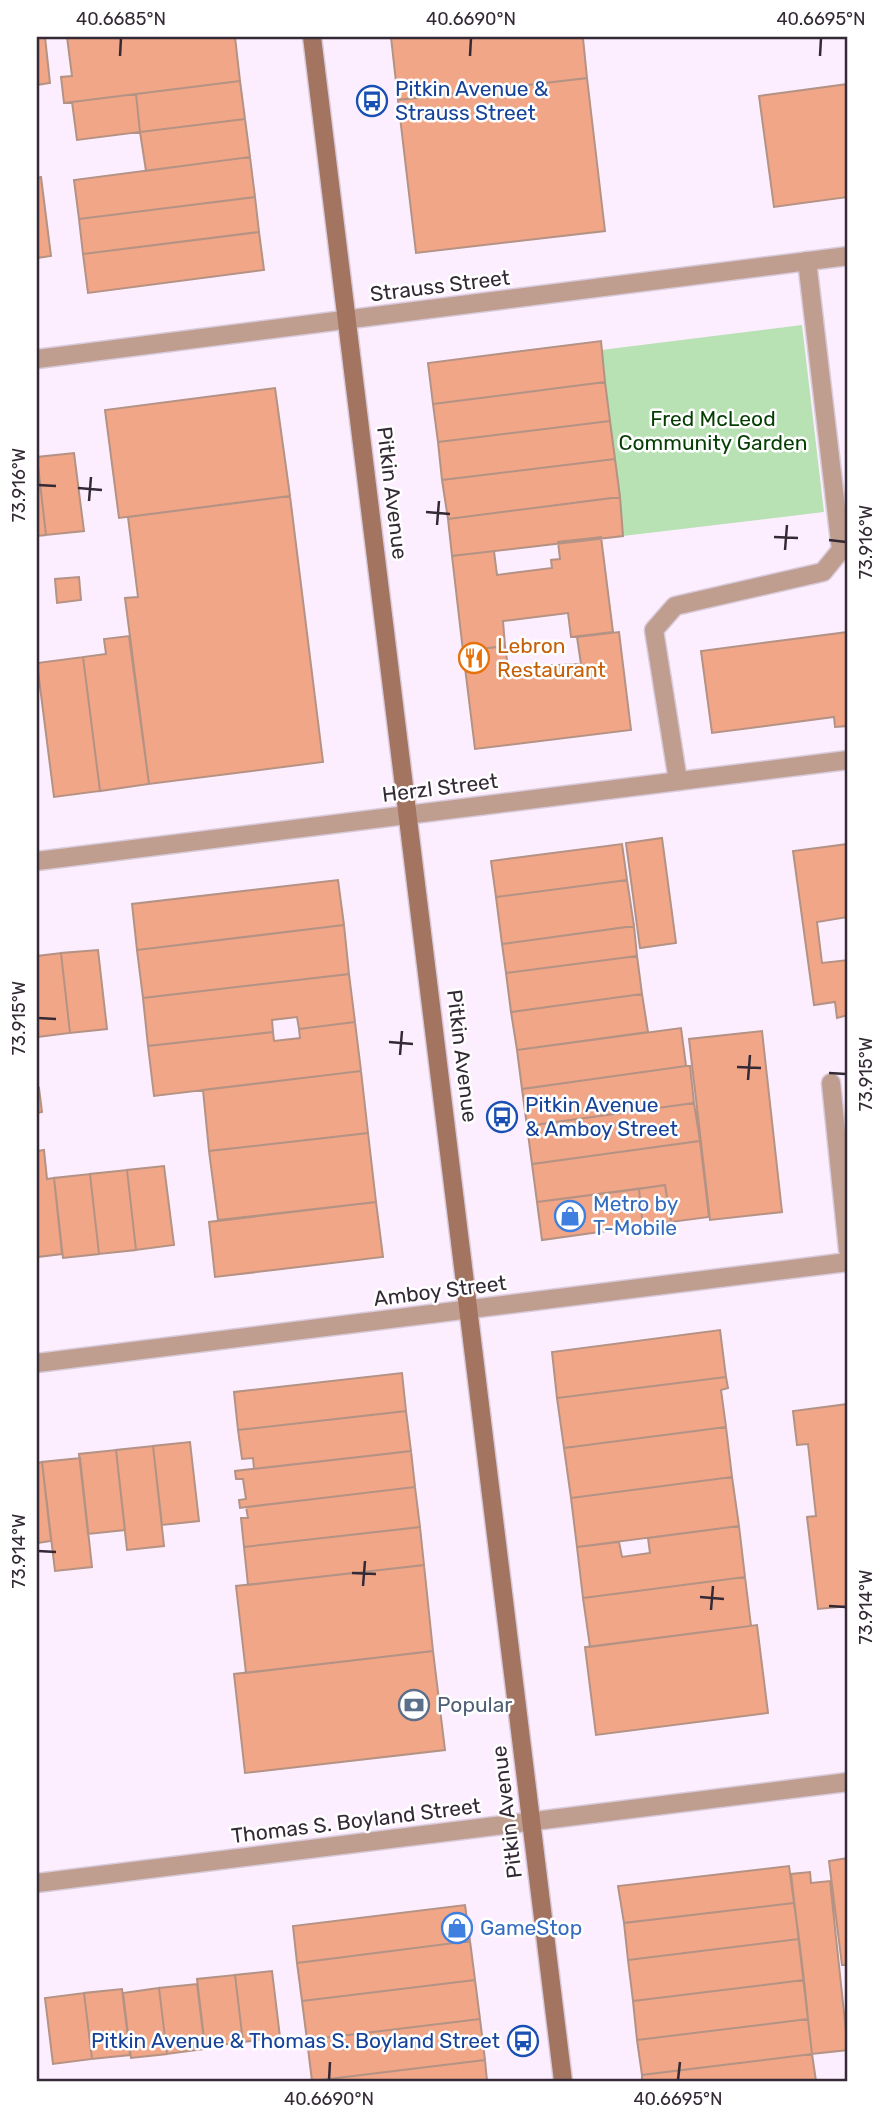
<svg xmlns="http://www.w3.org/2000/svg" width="885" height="2118" viewBox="0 0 885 2118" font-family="Rubik,sans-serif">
	<rect width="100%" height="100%" fill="#fdeeff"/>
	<path fill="#b8e1b4" d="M802,325L824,512L623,536L601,350Z"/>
	<path fill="#f1a688" stroke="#b49284" stroke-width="2" d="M37,37H45L50,83L37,85Z
		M67,37H235L240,81L64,103L61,77L72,76Z
		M391,37H600L583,38L587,78L398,100Z
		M587,78L605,231L416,253L398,100Z
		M240,81L245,119L140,132L136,94Z
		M848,84V197L774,207L759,96Z
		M136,94L140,132L77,140L72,102Z
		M245,119L250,157L146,171L140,132Z
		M250,157L255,197L79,219L74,180Z
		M41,177L51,256L37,258V178Z
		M255,197L259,232L83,254L79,219Z
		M259,232L264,270L88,293L83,254Z
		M601,341L605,382L433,404L428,363Z
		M605,382L610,421L438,442L433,404Z
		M275,388L290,496L119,518L105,410Z
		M610,421L615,459L442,480L438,442Z
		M74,453L84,531L46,535L37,457Z
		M37,457L46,535L37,536Z
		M615,459L620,497L448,519L442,480Z
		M290,496L323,762L149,784L125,598L138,597L128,517Z
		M620,497L623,536L452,556L448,519Z
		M601,537L613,632L571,637L568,613L503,621L505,646L463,651L452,556L494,551L497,575L552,568L551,560L560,559L558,542Z
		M79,577L81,600L57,603L55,579Z
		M619,632L631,730L475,749L463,651L505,646L509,675L538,672L537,666L581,664L577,637Z
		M848,632V726L835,727L834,717L712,733L701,651Z
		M129,636L149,784L100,791L83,657L106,654L104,639Z
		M83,657L100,791L54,797L37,663Z
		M662,838L676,943L640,948L626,843Z
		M622,844L627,880L496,897L491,861Z
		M848,844V917L817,922L822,963L848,960V1015L837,1018L835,1002L814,1005L793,851Z
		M338,880L344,925L137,950L132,904Z
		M627,880L634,926L502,944L496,897Z
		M344,925L349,974L143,998L137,950Z
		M634,926L637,956L506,973L502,944Z
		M98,950L107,1029L70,1033L61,953Z
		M61,953L70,1033L37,1037V956Z
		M637,956L642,994L511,1012L506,973Z
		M349,974L355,1022L299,1029L297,1017L272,1020L273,1032L148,1046L143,998Z
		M642,994L648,1032L517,1050L511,1012Z
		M355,1022L361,1071L154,1096L148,1046L273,1032L274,1041L300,1038L299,1029Z
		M681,1028L686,1066L522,1089L517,1050Z
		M762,1031L782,1212L710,1220L689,1039Z
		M686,1066H690L694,1103L527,1126L522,1089Z
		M361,1071L368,1133L209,1151L203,1090Z
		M39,1088L42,1112L37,1113V1089Z
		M694,1103L700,1141L532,1164L527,1126Z
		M368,1133L376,1202L218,1220L209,1151Z
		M700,1141L709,1217L671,1222L665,1185L537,1202L532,1164Z
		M44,1150L47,1179L54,1178L62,1254L37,1257V1151Z
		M164,1166L174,1245L136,1250L127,1170Z
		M127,1170L136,1250L99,1254L90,1174Z
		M90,1174L99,1254L63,1258L54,1178Z
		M665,1185L671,1222L643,1226L639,1189Z
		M639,1189L643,1226L542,1240L537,1202Z
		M376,1202L383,1257L215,1277L209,1222Z
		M720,1330L726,1377L557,1398L552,1352Z
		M402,1373L406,1411L238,1430L234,1392Z
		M726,1377L728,1388L721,1390L726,1427L564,1448L557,1398Z
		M848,1404V1606L818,1609L807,1517L816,1516L808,1444L797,1445L793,1411Z
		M406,1411L411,1451L254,1469L253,1458L242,1459L238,1430Z
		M726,1427L732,1477L571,1498L564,1448Z
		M190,1442L199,1521L162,1525L153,1446Z
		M153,1446L164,1546L127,1550L116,1450Z
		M116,1450L125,1530L88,1534L79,1454Z
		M411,1451L415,1487L240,1508L239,1500L246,1499L243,1479H236L235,1471Z
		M80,1458L92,1567L55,1571L42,1462Z
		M42,1462L51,1541L37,1543V1463Z
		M732,1477L739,1526L577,1547L571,1498Z
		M415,1487L420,1527L244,1547L241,1518H248L246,1507Z
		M739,1526L745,1577L583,1598L577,1547L619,1542L622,1557L650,1553L648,1538Z
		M420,1527L424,1565L248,1585L244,1547Z
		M424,1565L433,1651L246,1673L236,1586Z
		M745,1577L751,1626L590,1647L583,1598Z
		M757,1625L768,1713L596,1735L585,1647Z
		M433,1651L445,1750L245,1773L234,1674Z
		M848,1858V1965H842L829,1861Z
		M789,1866L794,1903L624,1923L618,1886Z
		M810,1872L811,1883L830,1881L848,2050L812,2054L791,1874Z
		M794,1903L799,1939L628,1960L624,1923Z
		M465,1905L470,1941L297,1963L293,1926Z
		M799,1939L804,1980L633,2001L628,1960Z
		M470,1941L475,1980L302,2001L297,1963Z
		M272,1971L280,2037L243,2042L235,1975Z
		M235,1975L243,2042L205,2047L197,1979Z
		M475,1980L480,2019L307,2040L302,2001Z
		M804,1980L808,2019L637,2040L633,2001Z
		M197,1984L205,2049L167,2054L159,1988Z
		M159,1988L167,2054L131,2058L123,1993Z
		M122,1989L130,2055L92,2059L84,1993Z
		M84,1993L92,2059L53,2064L45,1998Z
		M480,2019L485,2060L312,2081L307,2040Z
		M808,2019L812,2054L642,2075L637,2040Z
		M812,2054L816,2081H642V2075Z
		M485,2060L487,2081H312Z"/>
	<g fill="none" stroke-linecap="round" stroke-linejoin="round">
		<g stroke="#d9cbdb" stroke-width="21">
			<path id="lane" d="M678,781L654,630L675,606L823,572L841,550L807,261
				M831,1083L848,1250"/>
		</g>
		<g stroke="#d9cbdb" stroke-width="21">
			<path id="street" d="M37,359L848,256
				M37,861L848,760
				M37,1363L848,1262
				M37,1883L848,1782"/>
		</g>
		<g stroke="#d9cbdb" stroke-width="21">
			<path id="secondary" d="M312,37L563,2081"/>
		</g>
		<use href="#lane" stroke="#bf9e90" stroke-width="18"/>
		<use href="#street" stroke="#bf9e90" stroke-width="18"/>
		<use href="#secondary" stroke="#a3745f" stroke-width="18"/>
	</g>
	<path fill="none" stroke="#342a35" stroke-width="2.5" d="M120,56L121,38M470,56L471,38M820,56L821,38M38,485L56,486M78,488L102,490M89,501L91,477M426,512L450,514M437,525L439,501M774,537L798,538M829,540L846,542M785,550L787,525M38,1018L56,1019M389,1042L413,1044M400,1055L402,1031M737,1067L761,1068M829,1073L846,1074M748,1080L750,1055M38,1551L56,1552M352,1573L376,1574M363,1586L365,1561M700,1597L724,1599M829,1606L846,1607M711,1610L713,1586M329,2080L330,2062M678,2080L680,2062"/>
	<defs>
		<g id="bus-ring" transform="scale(1.575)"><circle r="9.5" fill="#fff" stroke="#1a4fb4" stroke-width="1.5"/><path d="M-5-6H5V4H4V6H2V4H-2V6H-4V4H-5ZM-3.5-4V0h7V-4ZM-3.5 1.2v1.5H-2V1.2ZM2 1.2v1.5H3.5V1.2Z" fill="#1a4fb4"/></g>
		<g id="restaurant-ring" transform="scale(1.575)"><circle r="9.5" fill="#fff" stroke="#e8710a" stroke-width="1.5"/><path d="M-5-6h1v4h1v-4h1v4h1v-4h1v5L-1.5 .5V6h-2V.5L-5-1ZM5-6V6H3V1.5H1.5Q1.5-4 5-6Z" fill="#e8710a"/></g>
		<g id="shop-ring" transform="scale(1.575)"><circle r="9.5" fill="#fff" stroke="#3f7fe0" stroke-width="1.5"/><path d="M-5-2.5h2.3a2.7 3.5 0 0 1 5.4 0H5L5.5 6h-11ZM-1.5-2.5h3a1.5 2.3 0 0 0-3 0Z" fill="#3f7fe0"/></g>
		<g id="bank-ring" transform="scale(1.575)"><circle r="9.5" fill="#fff" stroke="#5c6f8a" stroke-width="1.5"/><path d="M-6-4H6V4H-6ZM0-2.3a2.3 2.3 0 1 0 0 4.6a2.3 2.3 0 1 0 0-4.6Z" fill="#5c6f8a"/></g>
	</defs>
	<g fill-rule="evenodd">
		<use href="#bus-ring" x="372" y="101"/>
		<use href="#restaurant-ring" x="474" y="658"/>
		<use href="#bus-ring" x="502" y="1117"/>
		<use href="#shop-ring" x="570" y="1216"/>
		<use href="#bank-ring" x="414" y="1705"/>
		<use href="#shop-ring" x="457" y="1928"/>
		<use href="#bus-ring" x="523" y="2041"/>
	</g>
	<g text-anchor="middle" stroke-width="5" stroke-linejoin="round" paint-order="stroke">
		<g font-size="21" fill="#164399" stroke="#fff" text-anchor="start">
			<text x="395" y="96">Pitkin Avenue &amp;<tspan x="395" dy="24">Strauss Street</tspan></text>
			<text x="525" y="1112">Pitkin Avenue<tspan x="525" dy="24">&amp; Amboy Street</tspan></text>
			<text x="500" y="2048" text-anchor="end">Pitkin Avenue &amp; Thomas S. Boyland Street</text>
		</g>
		<g font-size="21" fill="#342a35" stroke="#fff">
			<text transform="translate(440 286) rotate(-7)" y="7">Strauss Street</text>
			<text transform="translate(392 493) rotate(83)" y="7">Pitkin Avenue</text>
			<text transform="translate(440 788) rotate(-7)" y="7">Herzl Street</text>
			<text transform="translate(462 1056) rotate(83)" y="7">Pitkin Avenue</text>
			<text transform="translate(440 1291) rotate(-7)" y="7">Amboy Street</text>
			<text transform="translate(507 1812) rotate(-97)" y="7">Pitkin Avenue</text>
			<text transform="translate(356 1821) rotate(-7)" y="7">Thomas S. Boyland Street</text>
		</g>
		<g font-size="21" fill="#053e03" stroke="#fff">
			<text x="713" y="426">Fred McLeod<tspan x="713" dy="24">Community Garden</tspan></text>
		</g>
		<g font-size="21" fill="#c56008" stroke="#fff" text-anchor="start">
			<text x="497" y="653">Lebron<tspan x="497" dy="24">Restaurant</tspan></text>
		</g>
		<g font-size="21" fill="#366cbe" stroke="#fff" text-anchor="start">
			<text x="593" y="1211">Metro by<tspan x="593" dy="24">T-Mobile</tspan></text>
			<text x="480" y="1935">GameStop</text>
		</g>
		<g font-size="21" fill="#4e5e75" stroke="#fff" text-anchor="start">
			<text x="437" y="1712">Popular</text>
		</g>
	</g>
	<rect width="885" height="2118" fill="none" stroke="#ffffff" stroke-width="77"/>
	<rect x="38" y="38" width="808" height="2042" fill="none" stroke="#342a35" stroke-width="2.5"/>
	<g font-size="18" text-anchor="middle" fill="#342a35">
		<text x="121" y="25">40.6685°N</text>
		<text x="471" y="25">40.6690°N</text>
		<text x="821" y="25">40.6695°N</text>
		<text transform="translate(19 485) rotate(-90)" y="6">73.916°W</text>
		<text transform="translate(866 542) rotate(-90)" y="6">73.916°W</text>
		<text transform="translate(19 1018) rotate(-90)" y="6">73.915°W</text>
		<text transform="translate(866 1074) rotate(-90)" y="6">73.915°W</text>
		<text transform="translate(19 1551) rotate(-90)" y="6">73.914°W</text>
		<text transform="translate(866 1607) rotate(-90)" y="6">73.914°W</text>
		<text x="329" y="2105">40.6690°N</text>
		<text x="678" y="2105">40.6695°N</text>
	</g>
</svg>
